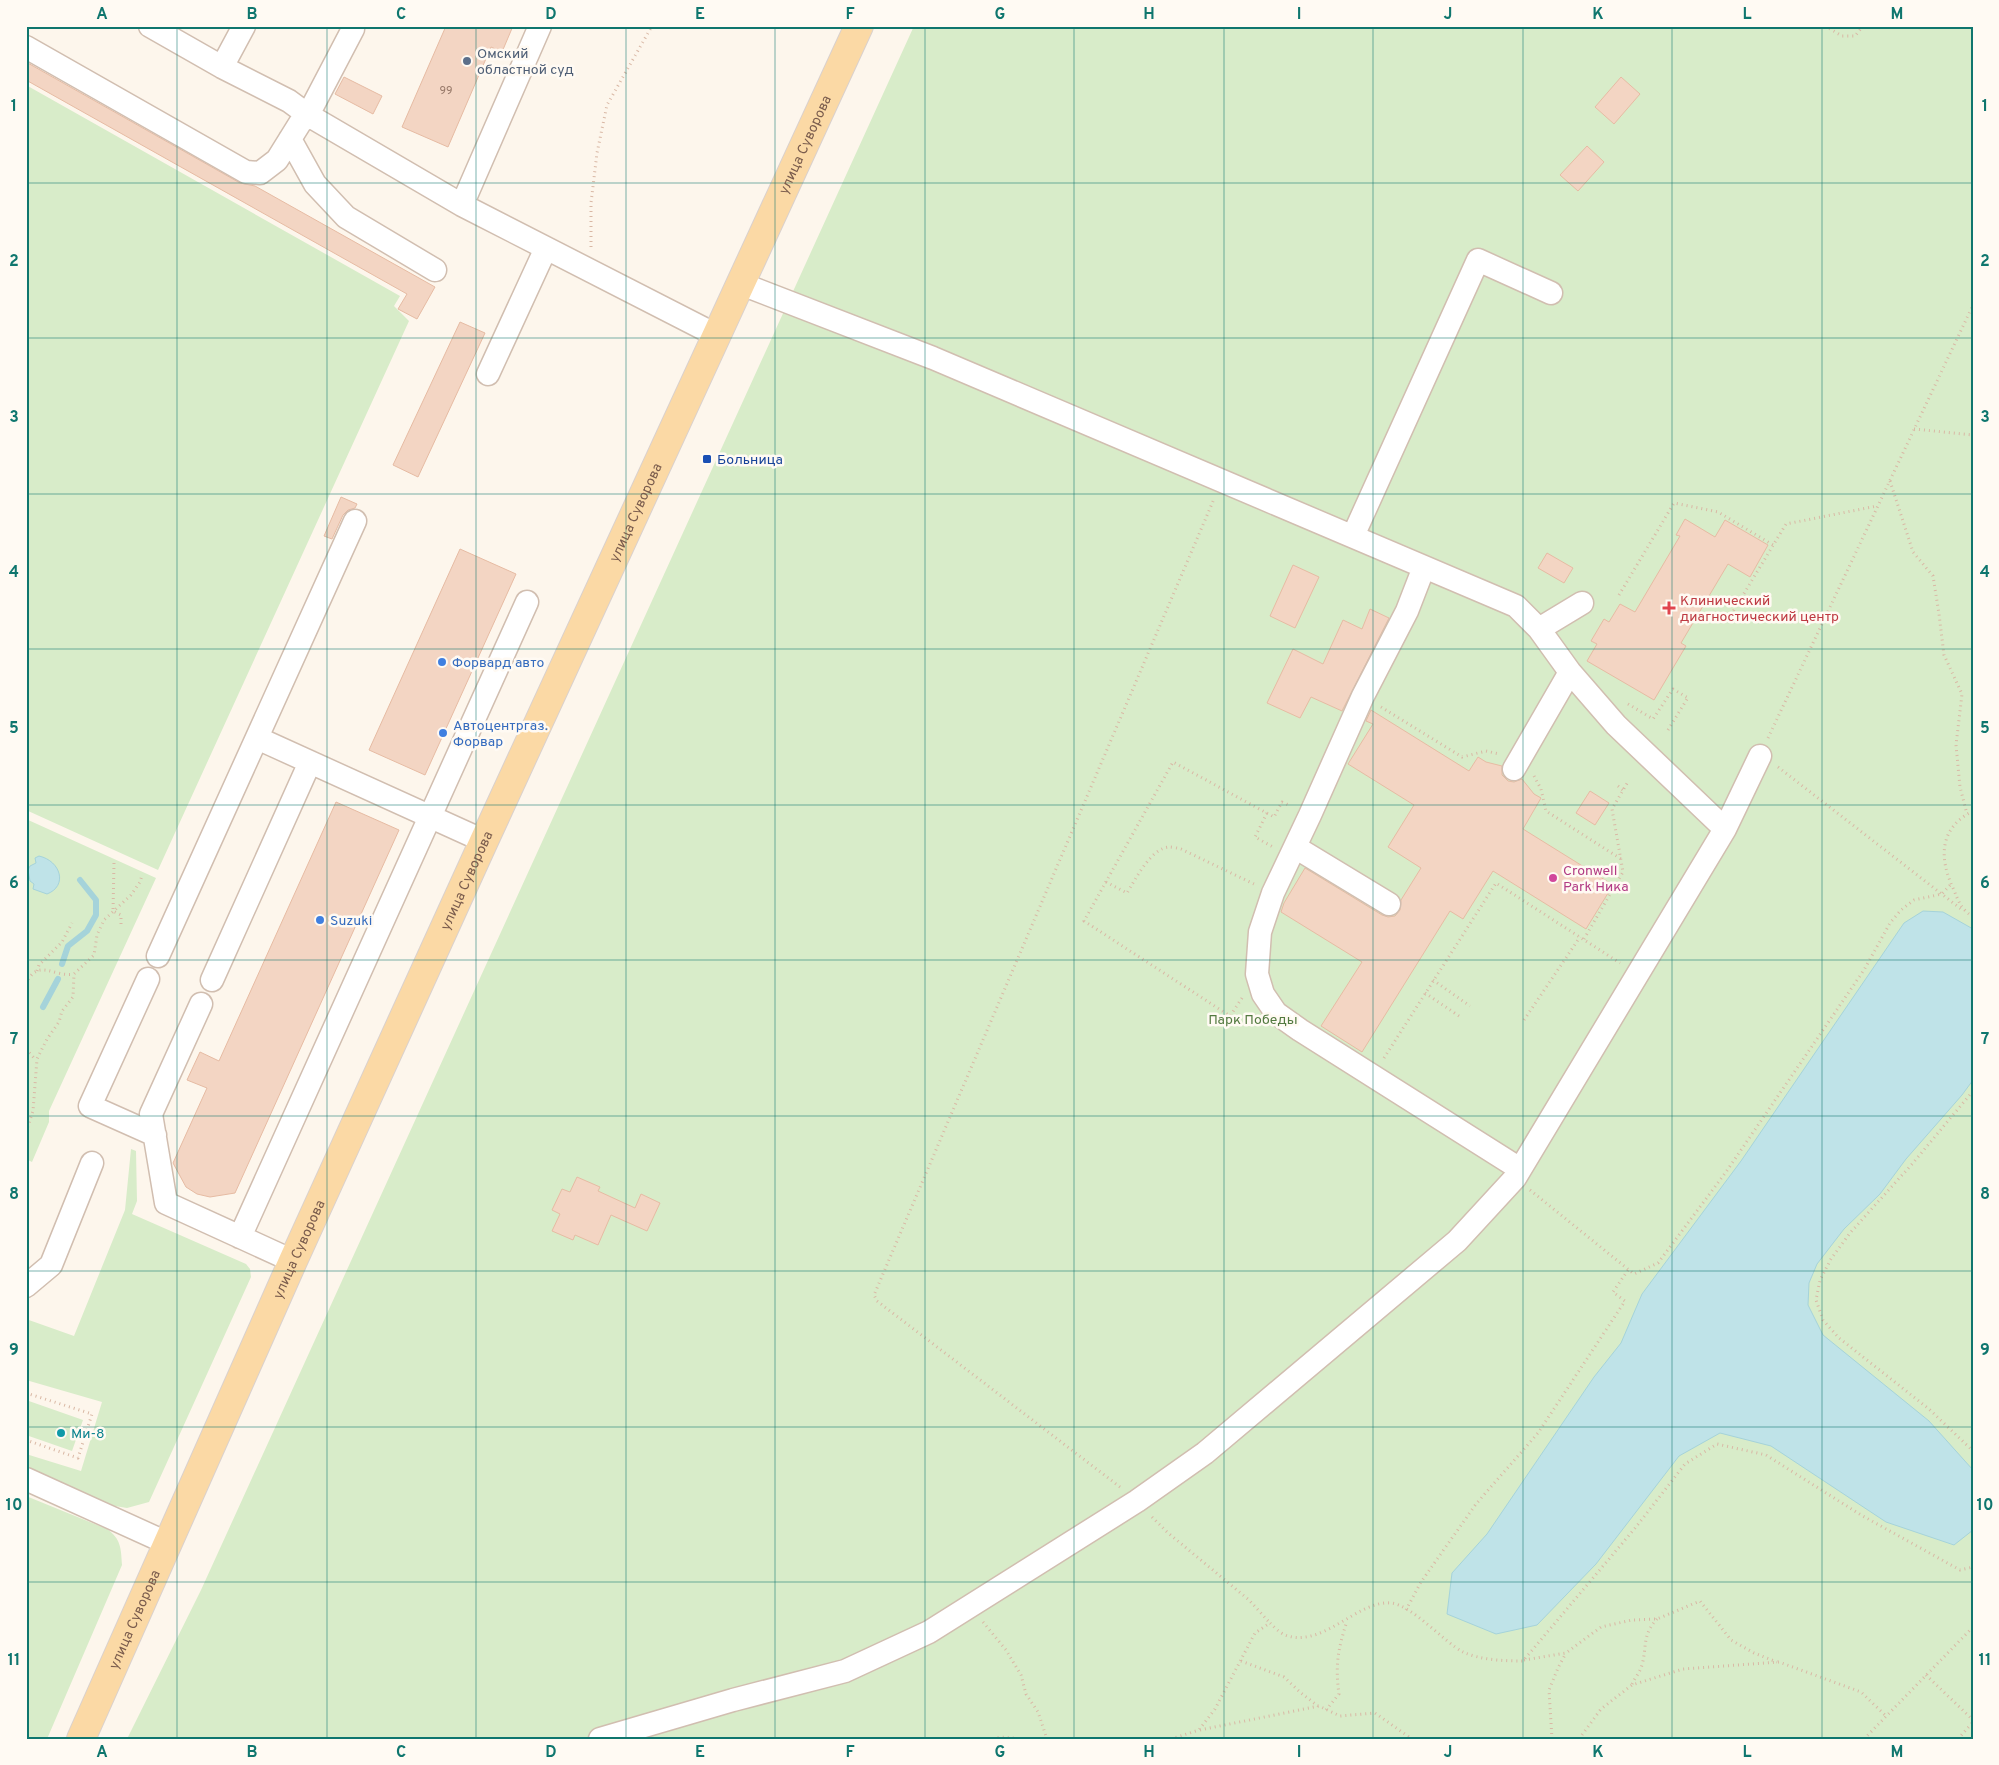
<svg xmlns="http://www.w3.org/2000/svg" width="1999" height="1765" viewBox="0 0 1999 1765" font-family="Overpass,sans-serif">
	<rect width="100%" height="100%" fill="#fdf6ec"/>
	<path fill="#d8ecc9" d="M914,26H1973V1739H127L201,1590Z
		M26,85L400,296L394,306L409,321L158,870L26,810Z
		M26,819L156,878L49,1111V1122L32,1162L26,1159Z
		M131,1149L136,1151L137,1201L132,1214L246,1264L250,1269L251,1277L149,1502L127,1508L115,1506L26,1471V1454L81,1471L102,1402L26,1380V1319L74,1336L125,1210Z
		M26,1400L83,1420L72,1451L26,1435Z
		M26,1496L107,1529C121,1539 121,1548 122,1565L47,1739H26Z"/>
	<path fill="#bfe3e8" stroke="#a5d3da" d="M39,856C61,861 68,886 47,894L33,889L34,884L30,881L28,870L30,866L36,863L35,858Z
		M1923,911L1943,912L1973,929V1080L1962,1095L1906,1159L1880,1194L1844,1229L1817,1264L1809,1283L1808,1305L1823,1335L1929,1421L1973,1470V1530L1954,1545L1886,1522L1771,1446L1720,1433L1679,1456L1596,1564L1537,1625L1496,1634L1447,1614L1452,1573L1487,1534L1594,1377L1621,1343L1642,1294L1741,1161L1904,923Z"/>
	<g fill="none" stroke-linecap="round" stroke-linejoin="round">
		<path stroke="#a5d3da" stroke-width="6" d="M62,964L68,946L87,931L96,915V900L80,880
			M43,1007L58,979"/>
	</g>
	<path fill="#f3d5c3" stroke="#e6bba3" d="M446,26H513L502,52L491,47L448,147L402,127Z
		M26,62L240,183L255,186L435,287L417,319L398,309L407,294L26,80Z
		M344,77L382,96L373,114L335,94Z
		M1621,77L1640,94L1614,124L1595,107Z
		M1587,146L1604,162L1578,191L1560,175Z
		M460,322L485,333L418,477L393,465Z
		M341,497L357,504L355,508L348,510L343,515L332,539L324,536Z
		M1685,519L1715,537L1725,520L1768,545L1750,577L1728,564L1681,643L1686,646L1654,700L1587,661L1597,644L1591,641L1604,619L1609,622L1620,604L1635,612L1680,536L1676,535Z
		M460,549L516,574L425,775L369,750Z
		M1547,553L1573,568L1564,583L1538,568Z
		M1293,565L1319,577L1295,628L1270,616Z
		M1370,609L1389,618L1342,711L1311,697L1300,718L1267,703L1293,649L1323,664L1343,620L1362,629Z
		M1371,710L1469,771L1478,757L1486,762L1502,766V775L1508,781L1514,782L1522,779L1534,794L1541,798L1523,829L1613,885L1586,929L1493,871L1463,919L1450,911L1362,1052L1321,1026L1362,962L1281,912L1284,903L1305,868L1382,915L1388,917L1395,916L1400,910L1401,900L1421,868L1388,847L1414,805L1348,764L1373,724L1366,721Z
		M1590,791L1609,803L1595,825L1576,813Z
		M336,802L399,830L235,1193L210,1197L197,1194L186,1187L173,1163L207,1088L187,1080L200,1052L219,1061Z
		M577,1177L600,1187L598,1191L635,1208L641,1194L660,1203L647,1231L611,1215L598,1245L575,1235L573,1240L552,1231L560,1214L552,1210L562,1189L570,1192Z"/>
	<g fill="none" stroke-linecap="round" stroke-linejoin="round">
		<g stroke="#d1beb0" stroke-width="25">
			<path id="minor" d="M353,29L308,115L462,205L716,335
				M26,47L246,172L260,173L277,160L300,123L308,115L289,101L222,67L150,26
				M222,67L244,26
				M290,139L315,184L346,217L435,270
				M462,205L540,26
				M739,283L933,358L1516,606L1539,629L1570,672L1616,725L1725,829L1760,756
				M488,374L546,248
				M1353,536L1478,260L1551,293
				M1424,567L1407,611L1363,696L1310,815L1273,893L1260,932L1257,974L1263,994L1276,1013L1300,1030L1520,1169
				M1539,629L1582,603
				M257,738L484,841
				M1514,769L1570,672
				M1295,847L1389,904
				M158,956L355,521
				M148,979L90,1106L155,1135
				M212,980L310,762
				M201,1004L151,1114L166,1203L293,1261
				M240,1237L527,602
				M26,1286L51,1265L92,1163
				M26,1479L167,1543
				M600,1739L733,1700L845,1671L929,1632L1137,1501L1205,1453L1457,1241L1515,1178L1725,829"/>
		</g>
		<g stroke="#dad1cd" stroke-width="30">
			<g id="major">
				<path id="s1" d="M81,1739L293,1261L484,841L859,26"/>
			</g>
		</g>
		<path stroke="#d9b8a5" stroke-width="3" stroke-dasharray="1 4" stroke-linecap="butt" d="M1825,26L1842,36H1855L1863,26
			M591,247V203L597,153L607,105L652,26
			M1914,429L1973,435
			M1890,481L1913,552L1933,576L1939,614L1944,655L1962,694L1956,745L1960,787L1967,814
			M1619,595L1674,503L1718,512L1773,545
			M1731,615L1786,524L1877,506
			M1628,704L1653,719L1673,689L1688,698
			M1381,707L1462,757L1486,751L1499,754
			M1668,730L1689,696
			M1768,738L1973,305
			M1778,767L1961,909
			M1534,776L1541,789L1546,811L1621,859
			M1618,786L1623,790
			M1973,811C1939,828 1939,858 1953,888C1959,902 1960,908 1973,917
			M1267,813L1255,837L1273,847
			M114,863L113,911L121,915V925
			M1106,882L1127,893C1135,880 1151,848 1169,847C1172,847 1177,848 1181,849L1254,884
			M1584,939L1623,872L1612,809L1629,780
			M37,971L39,965L62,942L72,923
			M1433,980L1470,1006
			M26,984C38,957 54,978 74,974
			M1425,993L1462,1018
			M1242,998L1230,1016L1084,921L1173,762L1274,817L1282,802L1291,806
			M1524,1020L1580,937
			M26,1049L36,1060
			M1384,1058L1496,883L1620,963
			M1973,1091L1913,1163L1850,1233L1831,1259L1820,1280L1816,1300L1823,1320L1839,1338L1929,1409L1973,1451
			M26,1132L33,1111L37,1059L47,1039L59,1022L62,1011L73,997L74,974L94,955L97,935L104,920L131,895L140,882L142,875
			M1530,1190L1634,1274L1658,1263L1726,1172L1864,970L1890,923L1901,910L1914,900L1942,894L1951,884
			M26,1393L92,1414L78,1458L26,1440
			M1120,1487L877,1301L874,1295L1214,499
			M1152,1517L1167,1532L1249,1600L1270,1623
			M1406,1610L1421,1582L1476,1504L1538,1433L1625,1301L1613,1292L1628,1270
			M983,1622L1006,1650L1021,1675L1026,1694L1038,1712L1047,1739
			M1524,1660L1566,1653L1601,1627L1632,1620L1657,1619L1700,1601L1731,1640L1754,1653L1777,1662
			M1241,1661L1284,1677L1301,1693L1318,1706
			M1926,1675L1973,1720
			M1632,1684C1635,1678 1640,1672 1642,1665C1647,1647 1642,1635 1657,1619
			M1326,1710L1339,1694C1335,1665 1338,1649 1347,1621
			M1200,1730L1319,1706L1340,1716L1375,1713L1412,1739
			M993,1739L1000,1737L1025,1739
			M1171,1739L1199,1730L1215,1709L1255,1633L1270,1623C1274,1627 1280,1633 1285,1635C1323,1649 1357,1600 1391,1603C1412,1605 1444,1642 1463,1652C1480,1660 1505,1661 1523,1661L1636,1527L1685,1464L1717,1444L1766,1455L1861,1515L1960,1570L1973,1567
			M1552,1739L1549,1690L1558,1668L1566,1653
			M1579,1739L1601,1709L1632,1685L1683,1669L1779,1662L1861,1692L1886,1716
			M1864,1739L1973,1627
			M1958,1739L1973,1722"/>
		<use href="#minor" stroke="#fff" stroke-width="22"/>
		<use href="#major" stroke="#fbd9a5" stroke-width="28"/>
	</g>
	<path fill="none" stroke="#0f766e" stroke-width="1" stroke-opacity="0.55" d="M177,26V1739M327,26V1739M476,26V1739M626,26V1739M775,26V1739M925,26V1739M1074,26V1739M1224,26V1739M1373,26V1739M1523,26V1739M1672,26V1739M1822,26V1739M26,183H1973M26,338H1973M26,494H1973M26,649H1973M26,805H1973M26,960H1973M26,1116H1973M26,1271H1973M26,1427H1973M26,1582H1973"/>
	<circle fill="#5c6f8a" stroke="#fffaf3" stroke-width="2" cx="467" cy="61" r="5"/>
	<rect fill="#1a4fb4" stroke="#fffaf3" stroke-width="2" x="702" y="454" width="10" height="10" rx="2.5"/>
	<path fill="#e0444e" stroke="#fffaf3" stroke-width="2" d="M1666.5 600.5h5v5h5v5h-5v5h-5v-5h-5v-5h5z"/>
	<g fill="#3f7fe0" stroke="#fffaf3" stroke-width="2">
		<circle cx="442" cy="662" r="5"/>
		<circle cx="443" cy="733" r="5"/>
		<circle cx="320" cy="920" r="5"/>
	</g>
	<circle fill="#d1479c" stroke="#fffaf3" stroke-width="2" cx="1553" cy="878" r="5"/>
	<circle fill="#0f9aa8" stroke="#fffaf3" stroke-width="2" cx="61" cy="1433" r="5"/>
	<g text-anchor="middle" stroke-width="5" stroke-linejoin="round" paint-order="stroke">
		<g font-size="11" fill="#987a6a">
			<text x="446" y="94">99</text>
		</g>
		<g font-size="14" fill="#4e5e75" stroke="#fffaf3" text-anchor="start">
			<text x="477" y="58">Омский<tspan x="477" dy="16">областной суд</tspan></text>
		</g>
		<g font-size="14" fill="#7a5c4d" stroke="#fffaf3">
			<text dy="5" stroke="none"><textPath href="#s1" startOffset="1751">улица Суворова</textPath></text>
			<text dy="5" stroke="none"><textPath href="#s1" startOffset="1346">улица Суворова</textPath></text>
			<text dy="5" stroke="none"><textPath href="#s1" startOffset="941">улица Суворова</textPath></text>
			<text dy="5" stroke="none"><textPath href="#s1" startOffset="536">улица Суворова</textPath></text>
			<text dy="5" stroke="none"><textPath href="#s1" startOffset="131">улица Суворова</textPath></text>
		</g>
		<g font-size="14" fill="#164399" stroke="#fffaf3" text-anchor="start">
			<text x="717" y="464">Больница</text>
		</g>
		<g font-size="14" fill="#be3a42" stroke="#fffaf3" text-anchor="start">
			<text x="1680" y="605">Клинический<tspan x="1680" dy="16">диагностический центр</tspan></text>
		</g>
		<g font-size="14" fill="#366cbe" stroke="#fffaf3" text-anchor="start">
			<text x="452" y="667">Форвард авто</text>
			<text x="453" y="730">Автоцентргаз.<tspan x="453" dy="16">Форвар</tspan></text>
			<text x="330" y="925">Suzuki</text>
		</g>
		<g font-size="14" fill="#b23c85" stroke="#fffaf3" text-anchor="start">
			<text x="1563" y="875">Cronwell<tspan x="1563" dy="16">Park Ника</tspan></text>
		</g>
		<g font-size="14" fill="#537a41" stroke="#fffaf3">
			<text x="1253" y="1024">Парк Победы</text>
		</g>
		<g font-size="14" fill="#0d838f" stroke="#fffaf3" text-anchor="start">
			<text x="71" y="1438">Ми-8</text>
		</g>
	</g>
	<rect width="1999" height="1765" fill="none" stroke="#fffaf3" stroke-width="55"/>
	<rect x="28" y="28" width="1944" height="1710" fill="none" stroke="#0f766e" stroke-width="2"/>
	<g font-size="16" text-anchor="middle" font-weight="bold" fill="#0f766e">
		<text x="102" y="19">A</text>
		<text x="252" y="19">B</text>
		<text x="401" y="19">C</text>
		<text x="551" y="19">D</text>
		<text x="700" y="19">E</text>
		<text x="850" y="19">F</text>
		<text x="1000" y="19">G</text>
		<text x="1149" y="19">H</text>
		<text x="1299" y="19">I</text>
		<text x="1448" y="19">J</text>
		<text x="1598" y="19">K</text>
		<text x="1747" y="19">L</text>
		<text x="1897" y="19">M</text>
		<text x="14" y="111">1</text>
		<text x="1985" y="111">1</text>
		<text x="14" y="266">2</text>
		<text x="1985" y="266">2</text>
		<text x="14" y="422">3</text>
		<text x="1985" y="422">3</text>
		<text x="14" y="577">4</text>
		<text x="1985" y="577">4</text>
		<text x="14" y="733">5</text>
		<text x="1985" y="733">5</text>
		<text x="14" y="888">6</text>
		<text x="1985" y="888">6</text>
		<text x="14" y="1044">7</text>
		<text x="1985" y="1044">7</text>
		<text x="14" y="1199">8</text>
		<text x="1985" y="1199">8</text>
		<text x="14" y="1355">9</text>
		<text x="1985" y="1355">9</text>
		<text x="14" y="1510">10</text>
		<text x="1985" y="1510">10</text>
		<text x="14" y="1665">11</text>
		<text x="1985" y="1665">11</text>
		<text x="102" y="1757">A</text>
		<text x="252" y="1757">B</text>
		<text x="401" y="1757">C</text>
		<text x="551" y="1757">D</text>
		<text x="700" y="1757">E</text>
		<text x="850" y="1757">F</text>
		<text x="1000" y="1757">G</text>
		<text x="1149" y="1757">H</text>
		<text x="1299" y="1757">I</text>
		<text x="1448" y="1757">J</text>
		<text x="1598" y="1757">K</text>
		<text x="1747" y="1757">L</text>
		<text x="1897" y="1757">M</text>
	</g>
</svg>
